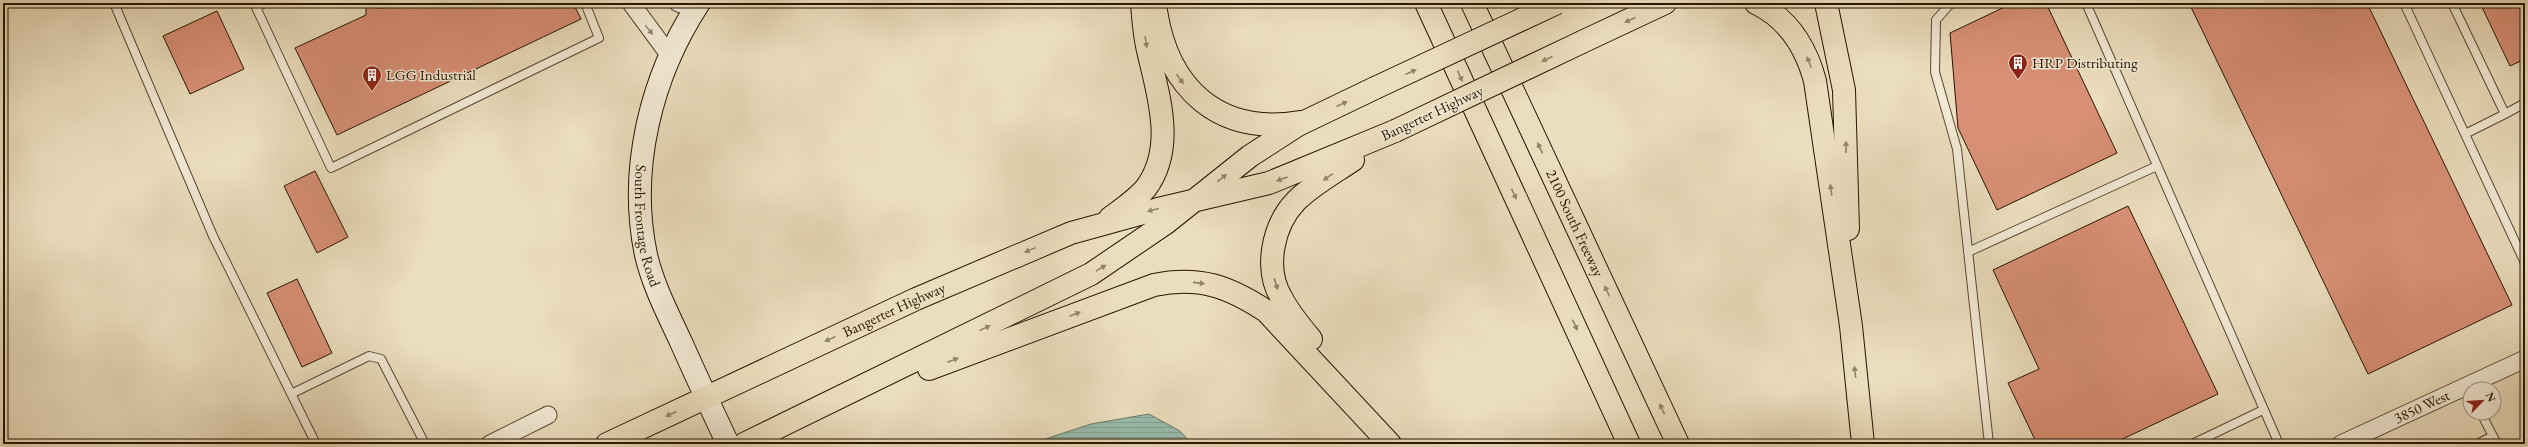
<svg xmlns="http://www.w3.org/2000/svg" width="2528" height="447" viewBox="0 0 2528 447" font-family="'EB Garamond',serif">
	<defs>
		<pattern id="water-rules" width="6" height="5" patternUnits="userSpaceOnUse"><rect width="6" height="5" fill="#99bcae"/><path d="M0 2.5h6" fill="none" stroke="#84a194"/></pattern>
	</defs>
	<rect width="100%" height="100%" fill="#ebdebe"/>
	<filter id="stains"><feTurbulence type="fractalNoise" baseFrequency=".005" numOctaves="4"/><feColorMatrix values="0 0 0 0 .2 0 0 0 0 .09 0 0 0 0 .02 0 0 0 .5 -.17"/></filter>
	<radialGradient id="worn" r=".72"><stop offset=".6" stop-color="#630" stop-opacity="0"/><stop offset="1" stop-color="#630" stop-opacity=".3"/></radialGradient>
	<path fill="url(#water-rules)" stroke="#6b7968" d="M1149,414L1180,431L1192,444H1030L1091,424Z"/>
	<path fill="#d99076" stroke="#271500" d="M383,3H573L581,19L337,135L295,48L366,15V7L383,8Z
		M2013,3H2046L2117,153L1997,210L1958,128L1950,33Z
		M2189,3H2367L2512,305L2368,374Z
		M2480,3H2525V59L2510,66Z
		M217,11L244,69L190,94L163,36Z
		M315,171L348,237L317,253L284,186Z
		M2128,206L2218,394L2112,444H2037L2008,383L2039,369L1993,270Z
		M297,279L332,353L302,367L267,293Z"/>
	<g fill="none" stroke-linecap="round" stroke-linejoin="round">
		<g stroke="#584730" stroke-width="10">
			<path id="lane" d="M114,3L213,236L316,444
				M254,3L331,168L599,38L585,3
				M1951,3L1936,20L1935,72L1957,149L1989,444
				M2086,3L2279,444
				M2404,3L2525,263
				M2452,3L2505,114L2525,103
				M256,7L265,3
				M2465,134L2505,114
				M1968,252L2157,166
				M291,394L369,356L381,359L425,444
				M2481,413L2497,444
				M2192,444L2263,410
				M2477,444L2493,436"/>
		</g>
		<g stroke="#584730" stroke-width="19">
			<g id="street">
				<path d="M631,3L670,56"/>
				<path d="M678,3L696,9"/>
				<path d="M490,444L548,415"/>
				<path id="s1" d="M2341,444L2525,359"/>
			</g>
		</g>
		<g stroke="#271500" stroke-width="24">
			<g id="secondary">
				<path id="s2" d="M699,3C651,76 628,169 646,255C653,285 668,314 681,342C696,376 712,410 728,444"/>
			</g>
		</g>
		<g stroke="#271500" stroke-width="24">
			<g id="highway">
				<path d="M1426,3L1629,444"/>
				<path id="s3" d="M1472,3L1678,444"/>
				<path d="M1756,3C1789,19 1806,47 1815,81L1851,326L1863,444"/>
				<path d="M1826,3L1844,90L1848,229"/>
				<path d="M1156,11C1168,88 1218,136 1300,122"/>
				<path d="M1582,42L1665,3"/>
				<path d="M1110,218C1122,209 1136,200 1146,188C1177,146 1157,92 1147,46C1144,32 1143,17 1142,3"/>
				<path d="M1311,339C1300,326 1289,313 1281,297C1264,268 1273,225 1296,201C1312,185 1334,173 1353,160"/>
				<path d="M929,369L1154,285C1199,276 1228,286 1266,311L1390,444"/>
				<path id="s4" d="M607,444L916,299L1071,233L1158,209L1269,183L1395,131"/>
				<path d="M744,444L1091,274L1166,223L1250,156L1298,125L1375,88"/>
			</g>
		</g>
		<use href="#lane" stroke="#f2ead5" stroke-width="8"/>
		<use href="#street" stroke="#f2ead5" stroke-width="17"/>
		<use href="#secondary" stroke="#f2ead5" stroke-width="22"/>
		<use href="#highway" stroke="#ebdebe" stroke-width="22"/>
		<g stroke="#271500" stroke-width="24" stroke-linecap="butt">
			<path id="highway-bridge" d="M1375,88L1557,3
				M1395,131L1582,42"/>
		</g>
		<use href="#highway-bridge" stroke="#ebdebe" stroke-width="22"/>
	</g>
	<defs><path id="oneway-solid" d="M-6-.8H1V-3.2L6.5 0L1 3.2V.8H-6Z"/></defs>
	<g fill="#938468">
		<use href="#oneway-solid" transform="translate(1630 20) rotate(155)"/>
		<use href="#oneway-solid" transform="translate(1146 42) rotate(81)"/>
		<use href="#oneway-solid" transform="translate(1547 59) rotate(155)"/>
		<use href="#oneway-solid" transform="translate(1809 62) rotate(-111)"/>
		<use href="#oneway-solid" transform="translate(1411 72) rotate(-25)"/>
		<use href="#oneway-solid" transform="translate(1460 76) rotate(65)"/>
		<use href="#oneway-solid" transform="translate(1180 79) rotate(54)"/>
		<use href="#oneway-solid" transform="translate(1342 104) rotate(-25)"/>
		<use href="#oneway-solid" transform="translate(1846 147) rotate(-91)"/>
		<use href="#oneway-solid" transform="translate(1540 148) rotate(-115)"/>
		<use href="#oneway-solid" transform="translate(1328 177) rotate(146)"/>
		<use href="#oneway-solid" transform="translate(1222 178) rotate(-38)"/>
		<use href="#oneway-solid" transform="translate(1282 179) rotate(160)"/>
		<use href="#oneway-solid" transform="translate(1831 190) rotate(-98)"/>
		<use href="#oneway-solid" transform="translate(1514 194) rotate(65)"/>
		<use href="#oneway-solid" transform="translate(1153 210) rotate(166)"/>
		<use href="#oneway-solid" transform="translate(1030 250) rotate(158)"/>
		<use href="#oneway-solid" transform="translate(1101 268) rotate(-31)"/>
		<use href="#oneway-solid" transform="translate(1199 283) rotate(6)"/>
		<use href="#oneway-solid" transform="translate(1276 284) rotate(73)"/>
		<use href="#oneway-solid" transform="translate(1607 291) rotate(-115)"/>
		<use href="#oneway-solid" transform="translate(1075 314) rotate(-21)"/>
		<use href="#oneway-solid" transform="translate(1575 325) rotate(65)"/>
		<use href="#oneway-solid" transform="translate(985 328) rotate(-26)"/>
		<use href="#oneway-solid" transform="translate(830 339) rotate(155)"/>
		<use href="#oneway-solid" transform="translate(953 360) rotate(-21)"/>
		<use href="#oneway-solid" transform="translate(1855 372) rotate(-96)"/>
		<use href="#oneway-solid" transform="translate(1662 409) rotate(-115)"/>
		<use href="#oneway-solid" transform="translate(671 414) rotate(155)"/>
	</g>
	<use fill="#978a75" href="#oneway-solid" transform="translate(649 30) rotate(52)"/>
	<defs>
		<g id="building-pin" transform="scale(1)"><path d="M0 17L-7.5 6A9.5 9.5 0 1 1 7.5 6Z" fill="#8f2418" stroke="#f2ead5"/><path d="M-4-6H4V6H1V3H-1V6H-4ZM-2.5-4.3h1.7v1.8h-1.7ZM.8-4.3h1.7v1.8H.8ZM-2.5-1h1.7V.8h-1.7ZM.8-1h1.7V.8H.8Z" fill="#fff"/></g>
	</defs>
	<g fill-rule="evenodd">
		<use href="#building-pin" x="2018" y="63"/>
		<use href="#building-pin" x="372" y="75"/>
	</g>
	<g text-anchor="middle" stroke-width="3" stroke-linejoin="round" paint-order="stroke">
		<g font-size="15" fill="#271500" stroke="#f2ead5" text-anchor="start">
			<text x="2032" y="68">HRP Distributing</text>
			<text x="386" y="80">LGG Industrial</text>
		</g>
		<g font-size="15" fill="#271500" stroke="#f2ead5">
			<text transform="translate(1432 113) rotate(-25)" y="5">Bangerter Highway</text>
			<text dy="5" stroke="none"><textPath href="#s3" startOffset="243">2100 South Freeway</textPath></text>
			<text dy="5" stroke="none"><textPath href="#s2" startOffset="235">South Frontage Road</textPath></text>
			<text dy="5" stroke="none"><textPath href="#s4" startOffset="317">Bangerter Highway</textPath></text>
			<text dy="5" stroke="none"><textPath href="#s1" startOffset="89">3850 West</textPath></text>
		</g>
	</g>
	<rect width="2528" height="447" fill="none" stroke="#ebdebe" stroke-width="16"/>
	<rect x="4" y="4" width="2520" height="439" fill="none" stroke="#271500" stroke-width="2"/>
	<rect x="8" y="8" width="2512" height="431" fill="none" stroke="#271500"/>
	<g transform="translate(2482 401) rotate(65)"><circle r="19" fill="#f2ead5" stroke="#a19580"/>
	<path d="M0-3L7 15L0 10L-7 15Z" fill="#8f2418"/>
	<text y="-6" font-size="11" font-weight="bold" text-anchor="middle" fill="#271500">N</text>
	</g>
	<rect width="100%" height="100%" filter="url(#stains)"/>
	<rect width="100%" height="100%" fill="url(#worn)"/>
</svg>
